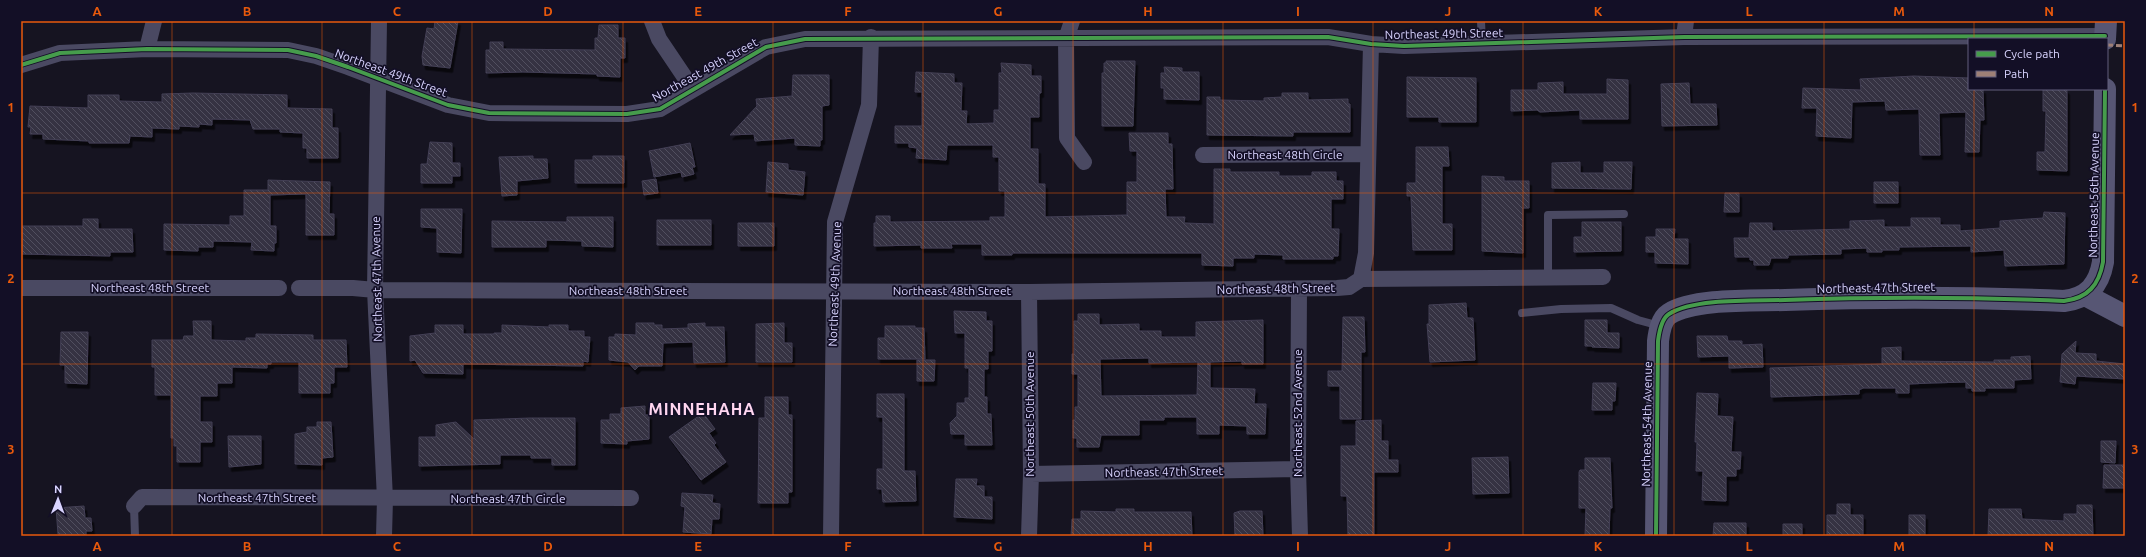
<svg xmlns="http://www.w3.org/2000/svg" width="2146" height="557" viewBox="0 0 2146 557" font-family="Ubuntu,sans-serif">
	<defs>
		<pattern id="building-back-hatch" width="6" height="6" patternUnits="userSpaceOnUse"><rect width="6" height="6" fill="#343243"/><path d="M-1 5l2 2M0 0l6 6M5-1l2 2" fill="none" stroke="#514f5f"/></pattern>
		<filter id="shadow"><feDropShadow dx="2.5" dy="4.5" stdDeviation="0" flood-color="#0009"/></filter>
	</defs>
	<rect width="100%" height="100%" fill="#161421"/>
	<path fill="url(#building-back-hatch)" stroke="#433f54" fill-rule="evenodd" filter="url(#shadow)" d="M435,21H458L450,68L423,65L422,56L427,28L434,29Z
		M599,25H618V38H625V58H620V77L597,76V74L523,72L486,73V50H490V42H503V49L595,50V38H598Z
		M1106,61H1135L1133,126H1102V73H1104V63H1106Z
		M1001,63L1031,65V76H1041V93H1039V117H1030V149H1038V184H1045V217L1127,215V182H1137V151H1130L1129,133H1168V144H1172L1173,189H1165L1166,217H1185L1184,223L1214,224V169H1230V172H1279V176H1312V172H1336V181H1343V199H1331V229H1339L1338,256H1333V259H1283V255L1254,254V258H1233V266L1202,265V253H1012V255H982V244H951L952,248H921V245L874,246V223H876V216H890V222L990,221V217H1005V191H999V157H993V145H947L946,160L916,158L917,148L909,147V143H895V126H922V92H915L916,72L954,74V83H962L961,111H967L966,124L994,123V110H999V73H1002Z
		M1164,67L1182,68V72H1199V100L1164,99V88H1161V73H1165Z
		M793,75H829V105L822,106V140H820V146L795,145V138L755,141L754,134L730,135L757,106L756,99L792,96Z
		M1914,76L1969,78V89H1983L1984,120H1980L1979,152H1965L1966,112L1939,113L1940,155H1920L1919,109L1886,110L1885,101L1852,102L1851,138L1816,136L1817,108H1802L1803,88L1861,90L1860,79Z
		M1407,77L1476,78V122H1439V117H1407Z
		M1607,79L1628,80V119H1580V110L1540,112L1537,110L1511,111V90H1538V83L1563,82V94H1607Z
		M1689,83L1690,104H1716L1717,125L1662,126L1661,84Z
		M2043,89H2066L2067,91V171L2037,170V152H2045L2046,111H2043Z
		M193,93L287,95V108L332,109V128H338V158H307V148H303V133L280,132V129H253L250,120L212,119V125L199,124V127L179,126V129L152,128V137L130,136L129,143H89V141L43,139V134H30L31,127H28L30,106L88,108V95H119V101L162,102V94Z
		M1282,93H1308V100L1348,99V104H1350V132H1293V136L1207,135V97H1220V100L1264,101V98L1282,97Z
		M430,142L452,143V163H460V176H452V183H421V164H427Z
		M690,143L695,167H692L694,174L682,177L681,172L654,177L649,151Z
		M1416,147H1448L1449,166H1442V224H1452V250H1413L1411,196H1407V183H1416Z
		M533,156V159H547L548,178L517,181V195L502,196L499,157Z
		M593,156H624V183H575V160H593Z
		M768,162L788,164V170L805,172L803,195L766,192Z
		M1580,162V173H1604V162H1632L1631,189L1552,188V163Z
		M1482,176L1504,177V181H1529V208H1523V253L1482,251Z
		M656,179L658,193L644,195L642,181Z
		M268,180L330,182L329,214H334V235H306V194L270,195V226H276V243H274V251L251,250L252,242L213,241V247H198V251L164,250V224L230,225V216H244V190H268Z
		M1874,182H1898V203H1874Z
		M1725,193H1739V212H1724Z
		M421,209H462L461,253L437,252V228L421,227Z
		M2044,212L2065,213L2064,264L2005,266L2004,250L1971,252V246L1899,247V250H1882V252H1867V248L1841,249V254L1788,255V258H1771L1769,265H1754V260H1750V257H1735L1734,238H1749L1750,223H1772V231L1850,229V221L1884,220V227H1911V218H1940V225H1960V231L2000,228V221L2043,218Z
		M567,217H613V247L582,246V241L546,240V247H492V221L567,222Z
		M83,219H98V229H132L133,252H110V256L21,254V226H83Z
		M657,220H711V245H657Z
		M1582,222H1621V251L1574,252V237H1582Z
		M738,223H774V246H738Z
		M1656,229H1675L1674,239H1688V264L1655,263V252H1646V237H1656Z
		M1466,303L1467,318H1473L1475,360L1430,362L1427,324H1429V305Z
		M954,311L986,312V321H992V351H988V369H984V397H987V414H991L992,445H965V434H951L950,423L957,416V403H965V398H969V368H965V333H955Z
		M1078,314H1099V325L1139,324V331H1161V337H1196V322L1263,320V364H1242V361L1210,362V388L1255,389L1254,404H1266L1265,434H1247V426L1219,425V434H1197V417H1164V420H1139V435H1101L1099,447H1077V438H1073V420H1075V407H1078V374H1072V354H1074V321H1078ZM1149,358V363L1198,362L1197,395L1101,396L1100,359Z
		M1343,317H1364L1365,352H1361V419H1340V386H1328V371H1342Z
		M1585,320H1607V333H1619V348L1592,347V346H1585Z
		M193,321H211V340L246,341V338H256V334L313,335V340H346L347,367H334V383H330V393H299V362H271V364H267V368L232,367V383H217V396H200V422H212V442H200V462H177V446H174V438H171V395H155V367H152V340H183L184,336H194Z
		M636,323H654V325H662V329L688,328V324L705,323V327H724L725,362L694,363L693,342L663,343L662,366H639L635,370L628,362L609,360V337H615V334L636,335Z
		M784,323V343H792V362H756V324Z
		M435,325H463V334H494V333H502V325L549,327V325H568V331H584V337H590L588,362L583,361V366L463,364V374L423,373L415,360L410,361V336L435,333Z
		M885,326H915V328H924L925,359H878V338H885Z
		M61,332H88L87,384L65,383V365H60Z
		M1697,336H1727L1728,341H1742V345L1762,344L1763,367L1729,368V356L1698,357Z
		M2076,341L2075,353L2096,354V361L2125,364V379L2076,376L2075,384L2060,382L2062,354Z
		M1901,347V361L1994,362V360H2011V357L2030,356L2031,379L2014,380V388H1985V391H1972V388H1966V382L1932,383L1909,384V393H1896V388H1863L1859,390V394L1771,397L1770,368L1882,364V348Z
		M917,360H935L934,381H917Z
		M1593,383H1616L1615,401H1612V410H1592Z
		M1697,393L1718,394L1717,416L1733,417L1731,452H1741L1740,469H1736V476H1726V501L1702,500L1703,471H1696L1697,442H1695Z
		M877,394H904V471H915L916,501L883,502L882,489H877V469H883V417H877Z
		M765,397H788V415H792V492H788V503H758L759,418H765Z
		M645,406V415H649V439L627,441V444L601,443V420H610V414H621V408Z
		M703,413L715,429L709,433L716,443L714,445L726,462L701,480L669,437Z
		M530,418H575V465H552V458H531V455H500V464L419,466V437H436V425L456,422L474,439V420Z
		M1381,420V441H1388V460H1398V472H1374V536H1348L1347,496H1341V446H1356V421Z
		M317,422H331L333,457L322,458V465L295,464V434L307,432V427H317Z
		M228,436H261V464L229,467Z
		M2101,441H2116L2115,463L2101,462Z
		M1508,457L1509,493L1473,494L1472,458Z
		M1585,458H1610L1612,508H1610L1609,536H1585L1586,508H1579V472L1580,470H1585Z
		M2104,465H2125V488H2103Z
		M956,479H977L976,486H984V497H992V519L954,517Z
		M682,493L713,495L712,503L720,504L719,519H712L711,534L683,532L685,507L681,506Z
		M1837,504H1850V515H1863V536H1827V515H1837Z
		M2077,505H2092L2093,536H1988L1989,509H2021L2022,519L2064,521V514H2077Z
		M84,506L85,518H91L92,531H86V536L58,534L56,508Z
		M1116,509H1134V512H1191L1192,536H1071L1072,519H1081V511L1116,512Z
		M1240,511H1262L1263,536H1235L1234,513Z
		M1909,515H1925V536H1909Z
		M1714,523H1746V536H1713Z
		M1783,524H1802V536H1783Z"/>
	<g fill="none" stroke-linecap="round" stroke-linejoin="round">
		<path stroke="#4a4962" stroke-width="8" d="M1481,21L1482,44
			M1548,277V215L1624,214
			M1522,313L1561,309L1611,308L1638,320L1660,326
			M134,506L135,536"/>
		<path stroke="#4a4962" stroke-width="16" d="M379,21L375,290L385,499L384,536
			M652,21L659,39L692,88
			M1072,21L1066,39L1067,138L1084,162
			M1684,37L1686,21
			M147,49L154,21
			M21,65L60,53L147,49L288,50L316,56L348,67L448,105L489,113L627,114L660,109L766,47L805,39L1328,37L1371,44L1404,46L1684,37L2105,36
			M1203,155L1368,154
			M1361,279L1366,253L1371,44
			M21,288H279
			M299,288H353L375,290L1029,292L1337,288L1349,287L1361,279L1603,277
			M1299,289L1298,469L1300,536
			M1031,474L1298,469
			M134,506L142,497L631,498
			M831,536L835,222L869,105L871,37
			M1029,536L1031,474L1029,292"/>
		<path stroke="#575674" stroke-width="22" d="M2105,39L2106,21
			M2085,295L2125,316
			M1656,536L1658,341C1659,333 1661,319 1669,314C1694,298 1755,301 1785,300C1878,297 1971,297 2064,301C2088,298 2099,285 2103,262L2105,89"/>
		<path stroke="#9e8076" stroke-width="3" stroke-dasharray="6 3" stroke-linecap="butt" d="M2107,45L2125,46"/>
		<g stroke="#130f26" stroke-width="6">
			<path id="cycleway" d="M21,65L60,53L147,49L288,50L316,56L348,67L448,105L489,113L627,114L660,109L766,47L805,39L1328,37L1371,44L1404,46L1684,37L2105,36
				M1656,536L1658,341C1659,333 1661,319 1669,314C1694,298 1755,301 1785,300C1878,297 1971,297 2064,301C2088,298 2099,285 2103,262L2105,89"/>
		</g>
		<use href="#cycleway" stroke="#469c4c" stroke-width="4"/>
	</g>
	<path fill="none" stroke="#e8590c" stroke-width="1" stroke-opacity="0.55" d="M172,21V536M322,21V536M472,21V536M623,21V536M773,21V536M923,21V536M1073,21V536M1223,21V536M1373,21V536M1523,21V536M1674,21V536M1824,21V536M1974,21V39M1974,89V536M21,193H2125M21,364H2125"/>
	<g text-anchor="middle" stroke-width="3.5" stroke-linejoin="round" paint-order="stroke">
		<g font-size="12" fill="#d9d4ff" stroke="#130f26">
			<text transform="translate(1444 34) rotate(-1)" y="4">Northeast 49th Street</text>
			<text transform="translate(705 70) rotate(-29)" y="4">Northeast 49th Street</text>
			<text transform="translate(391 73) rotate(20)" y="4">Northeast 49th Street</text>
			<text x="1285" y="159">Northeast 48th Circle</text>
			<text transform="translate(2094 195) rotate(-89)" y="4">Northeast 56th Avenue</text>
			<text transform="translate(377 279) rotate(-91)" y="4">Northeast 47th Avenue</text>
			<text transform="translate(835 284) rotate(-88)" y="4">Northeast 49th Avenue</text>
			<text x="150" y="292">Northeast 48th Street</text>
			<text transform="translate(1876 288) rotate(-1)" y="4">Northeast 47th Street</text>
			<text transform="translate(1276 289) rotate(-1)" y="4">Northeast 48th Street</text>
			<text x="628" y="295">Northeast 48th Street</text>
			<text x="952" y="295">Northeast 48th Street</text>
			<text transform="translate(1298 413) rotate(-90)" y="4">Northeast 52nd Avenue</text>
			<text transform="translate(1030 414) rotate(-90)" y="4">Northeast 50th Avenue</text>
			<text transform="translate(1647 424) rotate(-89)" y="4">Northeast 54th Avenue</text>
			<text transform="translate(1164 472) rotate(-1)" y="4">Northeast 47th Street</text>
			<text x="257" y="502">Northeast 47th Street</text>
			<text x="508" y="503">Northeast 47th Circle</text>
		</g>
		<g font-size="16" font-weight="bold" letter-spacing="1" fill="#ffd6f0" stroke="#130f26">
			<text x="702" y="415">MINNEHAHA</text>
		</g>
	</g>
	<rect width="2146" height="557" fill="none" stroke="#130f26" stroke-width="44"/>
	<rect x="1968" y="38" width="140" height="52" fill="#130f26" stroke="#625e7d"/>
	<rect x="1976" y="51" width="20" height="6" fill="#469c4c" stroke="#625e7d"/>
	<text x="2004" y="58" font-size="12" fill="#d9d4ff">Cycle path</text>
	<rect x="1976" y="71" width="20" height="6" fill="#9e8076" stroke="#625e7d"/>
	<text x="2004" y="78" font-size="12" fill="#d9d4ff">Path</text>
	<g transform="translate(58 499) rotate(1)" stroke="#130f26" stroke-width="3" paint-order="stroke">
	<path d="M0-3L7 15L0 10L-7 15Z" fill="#d9d4ff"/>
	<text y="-6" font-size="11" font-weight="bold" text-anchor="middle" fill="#d9d4ff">N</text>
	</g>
	<rect x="22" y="22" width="2102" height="513" fill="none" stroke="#e8590c" stroke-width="1.5"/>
	<g font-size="13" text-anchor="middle" font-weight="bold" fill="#e8590c">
		<text x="97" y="16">A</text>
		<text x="247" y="16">B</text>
		<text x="397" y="16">C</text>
		<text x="548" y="16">D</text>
		<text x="698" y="16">E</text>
		<text x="848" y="16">F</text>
		<text x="998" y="16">G</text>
		<text x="1148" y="16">H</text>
		<text x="1298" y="16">I</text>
		<text x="1448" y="16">J</text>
		<text x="1598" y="16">K</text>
		<text x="1749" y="16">L</text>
		<text x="1899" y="16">M</text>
		<text x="2049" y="16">N</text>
		<text x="11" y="112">1</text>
		<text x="2135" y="112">1</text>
		<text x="11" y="283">2</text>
		<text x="2135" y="283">2</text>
		<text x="11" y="454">3</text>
		<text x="2135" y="454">3</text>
		<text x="97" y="551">A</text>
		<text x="247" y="551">B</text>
		<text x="397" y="551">C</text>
		<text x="548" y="551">D</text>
		<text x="698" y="551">E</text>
		<text x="848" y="551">F</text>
		<text x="998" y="551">G</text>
		<text x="1148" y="551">H</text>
		<text x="1298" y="551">I</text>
		<text x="1448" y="551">J</text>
		<text x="1598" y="551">K</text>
		<text x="1749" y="551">L</text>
		<text x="1899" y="551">M</text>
		<text x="2049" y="551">N</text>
	</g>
</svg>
